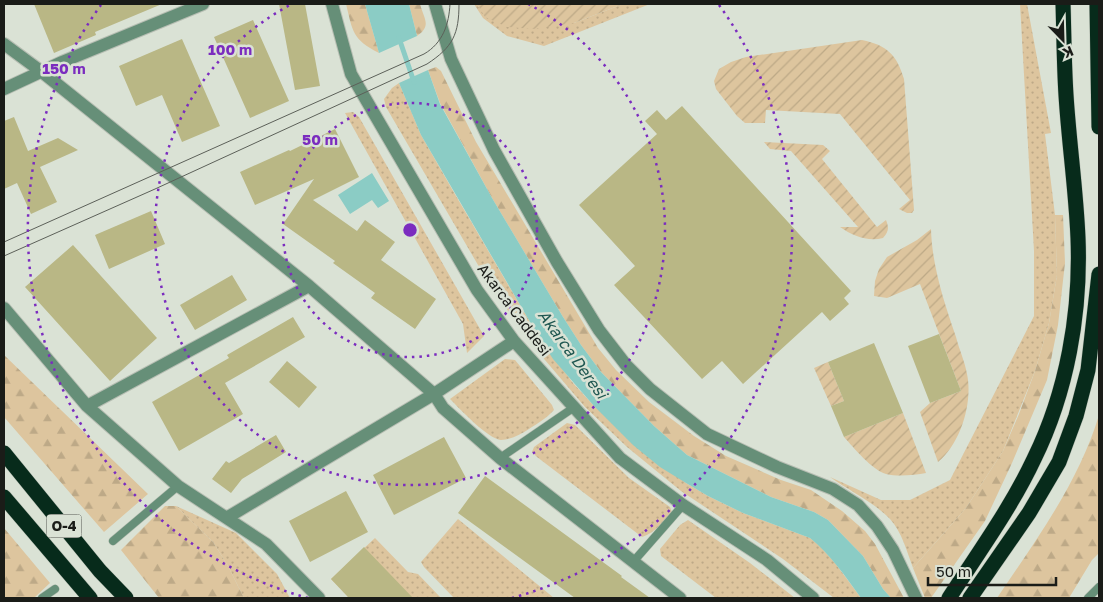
<svg xmlns="http://www.w3.org/2000/svg" width="1103" height="602" viewBox="0 0 1103 602" font-family="'Golos Text',sans-serif">
	<defs>
		<pattern id="grass-dots" width="8" height="8" patternUnits="userSpaceOnUse" patternTransform="scale(1.25)"><rect width="8" height="8" fill="#ddc59e"/><path d="M2 2h.1M6 6h.1" fill="none" stroke="#bda987" stroke-width="1.8" stroke-linecap="round"/></pattern>
		<pattern id="forest-firs" width="22" height="20" patternUnits="userSpaceOnUse" patternTransform="scale(1.25)"><rect width="22" height="20" fill="#ddc59e"/><path d="M5 1l3.5 6h-7zM16 11l3.5 6h-7z" fill="#bda987"/></pattern>
		<pattern id="garden-furrows" width="10" height="10" patternUnits="userSpaceOnUse" patternTransform="scale(1.25)"><rect width="10" height="10" fill="#ddc59e"/><path d="M-1 1l2-2M0 10L10 0M9 11l2-2" fill="none" stroke="#bda987"/></pattern>
	</defs>
	<rect width="100%" height="100%" fill="#dae2d5"/>
	<path fill="url(#grass-dots)" d="M474,4H477L486,17L574,23L623,4H650L544,46L507,36L483,18Z
		M1020,4H1027L1051,133L1045,134L1055,215L1057,275L1049,323L1035,371L1003,451L966,508L913,568C907,552 902,532 890,519C875,503 848,490 830,477L881,500H910L950,480L1034,316V251Z
		M399,83L421,135L456,196L540,339L573,383L594,406L686,483L708,496L743,513L810,538L820,546L835,563L861,598H834L783,559L681,491L627,447L585,407L539,353L492,289L386,107L384,99L392,88Z
		M353,112L359,117L484,336L467,353L463,324L345,113Z
		M505,359L515,360L552,405L554,410C547,418 538,423 529,429C521,434 511,440 501,440C488,439 460,409 450,399Z
		M567,423L575,425L629,478L670,507L672,512C663,522 656,532 642,537L537,457L532,452L534,447Z
		M176,506L236,533L277,574L290,598H244L228,566L213,542Z
		M458,519L554,598H454L424,567L421,562Z
		M688,520L750,563L795,598H716L661,556L660,549L680,525Z
		M375,538L408,572L418,574L441,598H349L331,579Z"/>
	<path fill="url(#forest-firs)" d="M346,4H365L379,53C352,39 353,32 346,4Z
		M409,4H420C424,19 432,26 417,36Z
		M436,67L441,71L476,142L523,221L598,348L616,370L649,402L694,436L726,456L781,480L811,490L842,511L865,531L875,544L904,598H891L883,589L863,556L828,520L814,512L771,497L687,455L654,426L601,372L581,345L563,317L492,198L440,103L428,70Z
		M1055,215H1063L1065,263L1058,325L1047,380L1012,463L985,521L931,598H925L913,568L966,508L1003,451L1019,414L1035,371L1049,323L1057,275Z
		M4,355L148,494L104,532L4,417Z
		M1099,415V553L1092,560L1069,598H997C1036,540 1079,482 1099,415Z
		M165,506H176L213,542L228,566L244,598H159L121,550Z
		M4,528L50,583L34,598H4Z"/>
	<path fill="url(#garden-furrows)" d="M477,4H623L574,23L533,29L507,27L485,17Z
		M862,40C887,45 897,55 904,79L914,210L912,213H907L899,209L910,200L840,114L766,110L765,123H745L737,116L716,89L714,81L719,69L731,62L746,57Z
		M764,142L823,145L830,151L822,159L877,227L886,220C889,228 889,231 883,238C868,242 853,236 840,227H858L791,151L770,149Z
		M931,229C932,266 944,302 956,337C959,349 965,362 967,374C973,402 961,443 938,462L920,412L930,403L961,391L920,284L887,298L874,296L875,281L879,269L887,257L917,240Z
		M828,362L844,401L831,406L814,368Z
		M903,413L926,473C915,475 898,477 886,474C872,470 854,448 844,437Z"/>
	<path fill="#8bccc5" d="M365,4H409L417,36L379,53Z
		M428,70L440,104L492,198L563,317L581,345L601,372L654,426L687,455L771,497L814,512L828,520L863,556L883,589L891,598H861C845,576 831,555 810,538L743,513L708,496L686,483L660,467L633,445L594,406L553,359L540,339L421,135L399,83Z
		M372,173L389,201L378,208L372,200L350,214L338,195Z"/>
	<g fill="none" stroke-linecap="round" stroke-linejoin="round">
		<path stroke="#8bccc5" stroke-width="5" d="M399,38L414,82"/>
	</g>
	<path fill="#b9b785" d="M34,4H162L95,32L96,35L54,53Z
		M279,4H305L320,86L295,90Z
		M253,20L289,101L250,118L214,37Z
		M182,39L220,126L182,142L162,95L136,106L119,66Z
		M682,106L851,291L844,298L849,304L830,321L822,312L743,384L722,361L702,379L614,285L635,266L579,205L657,134L645,121L657,110L666,120Z
		M14,117L28,151L58,138L78,150L40,167L57,202L31,214L17,183L4,189V121Z
		M335,129L359,177L313,200L357,231L365,220L395,242L381,260L436,299L415,329L371,298L375,293L333,263L335,261L283,224L314,179L255,205L240,172L289,150L290,151Z
		M151,211L165,244L109,269L95,235Z
		M73,245L157,338L110,381L25,287Z
		M232,275L247,300L195,330L180,305Z
		M293,317L305,337L225,383L243,414L179,451L152,402L229,358L227,355Z
		M939,334L961,391L930,403L908,346Z
		M874,343L903,413L844,437L831,406L844,401L828,362Z
		M287,361L317,387L299,408L269,382Z
		M276,435L286,452L242,479L231,493L212,479L226,461L229,463Z
		M444,437L466,478L394,515L373,475Z
		M485,476L622,576L621,577L650,598H575L458,513Z
		M346,491L368,532L310,562L289,521Z
		M364,547L413,598H349L331,579Z"/>
	<g fill="none" stroke-linecap="round" stroke-linejoin="round">
		<g stroke="#b7beb3" stroke-width="9">
			<path id="lane" d="M500,458L573,408
				M113,541L178,486
				M633,562L683,505
				M42,598L55,589
				M1088,598L1099,587"/>
		</g>
		<g stroke="#b7beb3" stroke-width="14">
			<path id="street" d="M332,4L351,74L477,290L514,341L620,458L683,505L767,560L813,598
				M435,4L451,59L494,150L557,262L599,330L626,365L650,389L707,434L777,467L833,489L858,505L877,526L893,550L916,598
				M4,44L42,72L309,286L434,394L443,408L500,458L680,598
				M4,89L62,62L203,4
				M4,308L87,406L178,486L266,544L319,598
				M87,406L309,286
				M228,517L434,394L514,341"/>
		</g>
		<g stroke="#b7beb3" stroke-width="16">
			<path id="highway" d="M1097,4L1099,127
				M4,453L100,571L126,598
				M4,497L90,598
				M949,598C978,553 1011,508 1034,459C1067,392 1081,313 1078,238C1076,190 1069,143 1066,95C1064,64 1064,34 1063,4
				M970,598L1029,513L1059,462L1076,416L1088,370L1099,274"/>
		</g>
		<use href="#lane" stroke="#668f78" stroke-width="8"/>
		<use href="#street" stroke="#668f78" stroke-width="12"/>
		<use href="#highway" stroke="#072b1b" stroke-width="15"/>
		<path stroke="#5c6059" stroke-width="1" d="M4,242L424,54C443,43 449,24 450,4
			M4,256L155,189L427,64C453,47 459,34 459,4"/>
	</g>
	<g fill="none" stroke="#7b2cbf" stroke-width="2.5" stroke-dasharray="2.5 5">
		<circle cx="410" cy="230" r="127"/>
		<path d="M528 4A255 255 0 1 1 292 4"/>
		<path d="M308 598A382 382 0 0 1 101 5M719 5A382 382 0 0 1 512 598"/>
	</g>
	<g text-anchor="middle" stroke-width="5" stroke-linejoin="round" paint-order="stroke">
		<rect fill="#dae2d5" stroke="#545751" stroke-width="1" x="46.5" y="514.5" width="35" height="23" rx="4"/>
		<g font-size="14" font-weight="bold" fill="#1a1c18">
			<text x="64" y="531">O-4</text>
		</g>
		<g font-size="15" fill="#1a1c18" stroke="#dae2d5">
			<text transform="translate(514 310) rotate(53)" y="5">Akarca Caddesi</text>
		</g>
		<g font-size="16" font-style="italic" fill="#1f5751" stroke="#dae2d5">
			<text transform="translate(573 354) rotate(54)" y="6">Akarca Deresi</text>
		</g>
	</g>
	<circle cx="410" cy="230" r="8" fill="#7b2cbf" stroke="#dae2d5" stroke-width="2.5"/>
	<g font-size="15" text-anchor="middle" font-weight="bold" fill="#7b2cbf" stroke="#dae2d5" stroke-width="5" stroke-linejoin="round" paint-order="stroke">
		<text x="230" y="55">100 m</text>
		<text x="64" y="74">150 m</text>
		<text x="320" y="145">50 m</text>
	</g>
	<rect width="1103" height="602" fill="none" stroke="#1a1c18" stroke-width="10"/>
	<g transform="translate(1063 40) rotate(157)" stroke="#dae2d5" stroke-width="4" paint-order="stroke">
	<path d="M0-4L9 19L0 12L-9 19Z" fill="#1a1c18"/>
	<text y="-8" font-size="14" font-weight="bold" text-anchor="middle" fill="#1a1c18">K</text>
	</g>
	<path d="M928 577v8h128v-8" fill="none" stroke="#1a1c18" stroke-width="2.5"/>
	<text x="936" y="577" font-size="15" fill="#1a1c18" stroke="#dae2d5" stroke-width="4" paint-order="stroke">50 m</text>
</svg>
